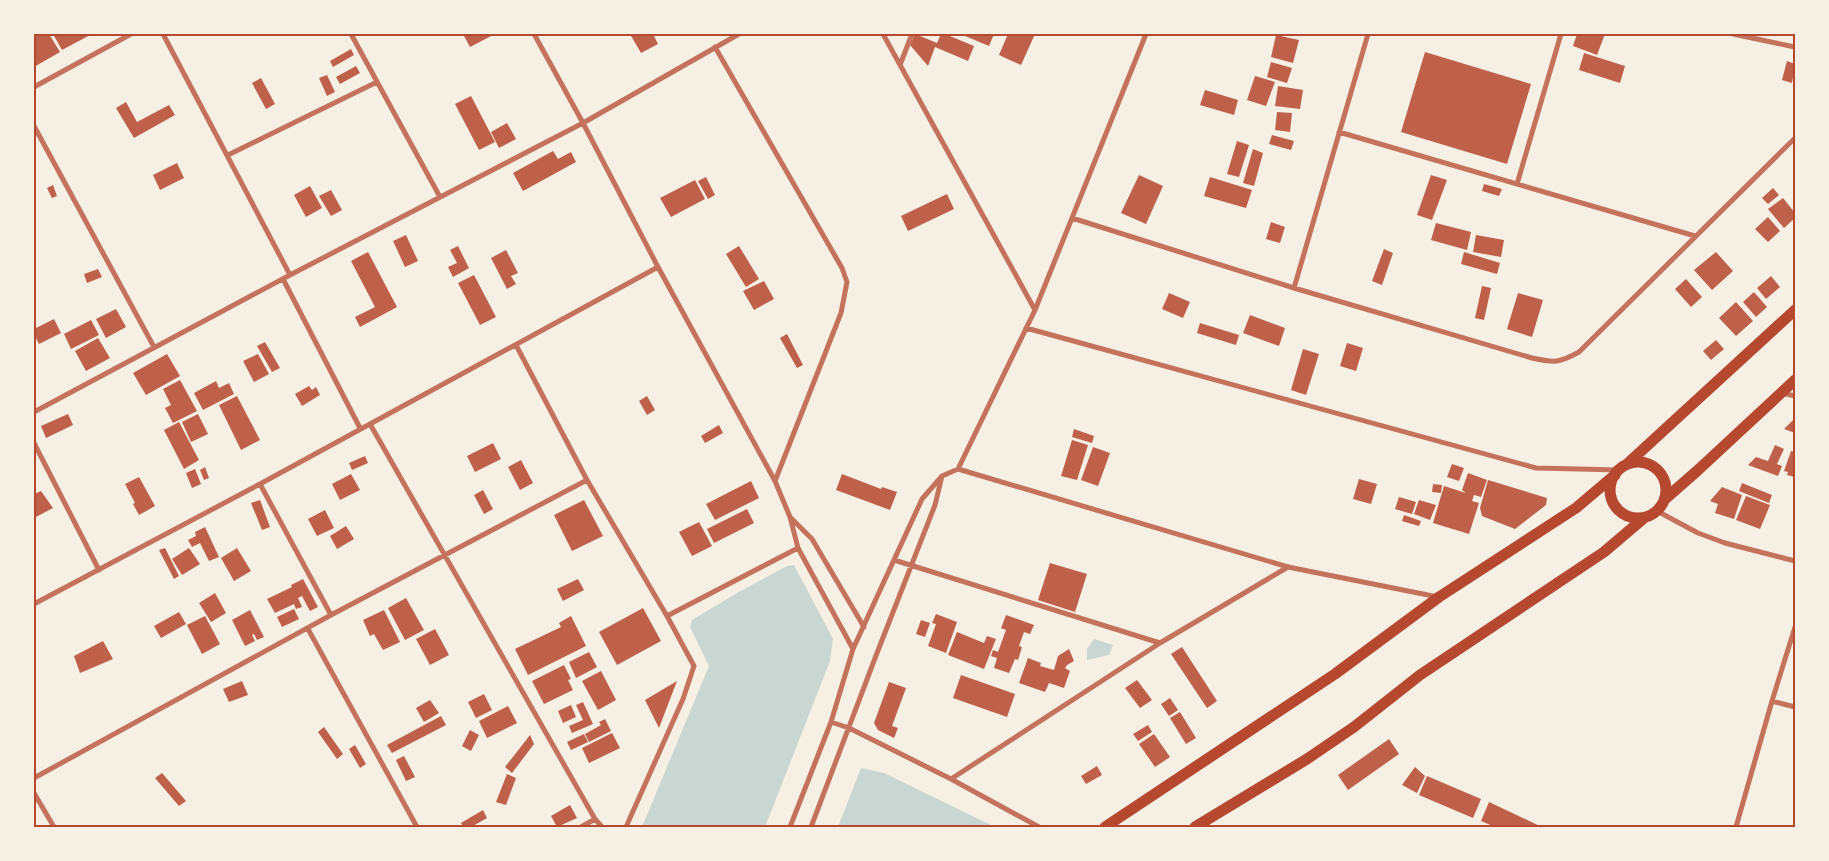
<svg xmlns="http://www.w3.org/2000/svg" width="1829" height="861" viewBox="0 0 1829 861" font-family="'DejaVu Sans',sans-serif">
	<rect width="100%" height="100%" fill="#f6efe4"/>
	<path fill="#c9d6d2" d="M794,565L833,639L830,661L765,827H642L709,666L690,627L692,620L737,593L787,566Z
		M1094,639L1113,645L1109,655L1087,660V649Z
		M861,768L884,773L995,827H838Z"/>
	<path fill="#bf614a" d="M34,34H49L60,52L34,67Z
		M53,34H92L62,50Z
		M463,34H495L470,47Z
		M630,34H653L658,44L641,53Z
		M915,34L937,43L941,34H945L974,46L968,61L935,47L928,66L910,45Z
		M966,34H994L989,46L965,36Z
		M1008,34H1035L1021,65L999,55Z
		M1577,34H1605L1597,55L1573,46Z
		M1276,35L1299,40L1293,63L1271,57Z
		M351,49L354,55L333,67L330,61Z
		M1425,52L1531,84L1507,164L1401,132Z
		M1584,53L1625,66L1620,83L1579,70Z
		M1787,61L1795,64L1792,83L1782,80Z
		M1271,62L1292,68L1287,83L1267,77Z
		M356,66L360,73L340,84L336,77Z
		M327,75L335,92L327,96L319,78Z
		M1255,76L1275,82L1266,106L1247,100Z
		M261,78L275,104L266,109L252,83Z
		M1278,86L1303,90L1300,109L1275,106Z
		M1205,90L1238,100L1234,115L1200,105Z
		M471,96L495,142L479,150L455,104Z
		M126,102L137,122L169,105L175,115L134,138L116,108Z
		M1277,112L1292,113L1290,132L1275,130Z
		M507,123L516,139L499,148L491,132Z
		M1272,135L1294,141L1291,150L1269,144Z
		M1237,141L1249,145L1239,177L1227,174Z
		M1253,149L1263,153L1254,186L1243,183Z
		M553,151L558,159L571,152L576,162L523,191L513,173Z
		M177,163L184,178L160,190L153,175Z
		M1139,175L1163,186L1146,224L1121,213Z
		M1431,175L1447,180L1432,220L1417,215Z
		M706,177L715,195L708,199L698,181Z
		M1210,177L1252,190L1246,208L1204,196Z
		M695,180L705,199L671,217L660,198Z
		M1484,184L1502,189L1499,196L1482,191Z
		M53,185L57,196L52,198L47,188Z
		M310,186L322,208L306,217L294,195Z
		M1773,188L1779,195L1768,204L1762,198Z
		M331,190L342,210L331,216L319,196Z
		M947,194L954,209L908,231L901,216Z
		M1783,198L1795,213V218L1784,228L1768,209Z
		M1768,217L1780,231L1768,242L1755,229Z
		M1271,222L1285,227L1280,243L1266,239Z
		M1436,223L1471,232L1467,250L1431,240Z
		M406,235L418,261L405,267L393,241Z
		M1476,235L1504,240L1501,257L1473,252Z
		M458,246L469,268L453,277L448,267L457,263L450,250Z
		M739,246L759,279L746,287L726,254Z
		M1384,249L1393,253L1382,285L1372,281Z
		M506,250L518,273L511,276L516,284L507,289L491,258Z
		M368,252L397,307L360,327L355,317L375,307L351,261Z
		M1464,252L1500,263L1497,274L1461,264Z
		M1716,252L1733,271L1712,290L1694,270Z
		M98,269L102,277L87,283L84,274Z
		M474,275L496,317L480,325L458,283Z
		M1771,276L1780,287L1766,299L1757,288Z
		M1686,279L1702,297L1691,307L1675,289Z
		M764,281L774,299L754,310L743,291Z
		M1482,286L1491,288L1484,320L1475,318Z
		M1754,292L1767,307L1756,317L1743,302Z
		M1169,293L1190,302L1183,318L1162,309Z
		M1518,293L1543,300L1532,337L1507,329Z
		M1736,302L1753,321L1736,336L1719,318Z
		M116,309L126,327L106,338L96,319Z
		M1250,315L1285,328L1279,346L1243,333Z
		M54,319L61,333L39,344L34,334V329Z
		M91,320L99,335L71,349L64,334Z
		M1200,323L1239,335L1236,345L1197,333Z
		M787,334L803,365L797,368L780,338Z
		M98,338L110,358L86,371L75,351Z
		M1716,340L1724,349L1711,360L1703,351Z
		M265,342L280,368L272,372L257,346Z
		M1347,343L1363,348L1356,371L1340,366Z
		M1303,349L1319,354L1306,395L1291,390Z
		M167,354L180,376L146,395L133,373Z
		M258,354L269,374L254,382L243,361Z
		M180,380L197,411L173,423L165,408L171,405L163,389Z
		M216,381L219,388L229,383L234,394L203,410L194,393Z
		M309,386L312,390L316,387L320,395L302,406L295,394Z
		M237,396L260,440L241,450L219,405Z
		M647,396L655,410L647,415L639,401Z
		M68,414L73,425L46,438L41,426Z
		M198,414L208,434L191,442L182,422Z
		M1795,418V433L1784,429Z
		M179,422L199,460L184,469L164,430Z
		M719,425L723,433L705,443L701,436Z
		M1074,429L1094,436L1092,443L1072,437Z
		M1072,440L1088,445L1077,480L1061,476Z
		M493,443L501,459L475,472L467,456Z
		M1775,445L1784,449L1777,464L1782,466L1778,476L1748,465L1756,457L1768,461Z
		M1093,447L1110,453L1098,486L1081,480Z
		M1791,451L1795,452V477L1787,475L1788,472L1784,471Z
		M365,456L368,463L352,470L349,463Z
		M521,460L533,483L520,490L508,467Z
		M1452,464L1464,468L1459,481L1447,477Z
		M205,467L209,478L204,480L200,470Z
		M195,469L201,484L192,488L186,473Z
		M1468,473L1487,480L1481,497L1474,495L1472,501L1479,503L1469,534L1433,523L1444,486L1466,493L1462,490Z
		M351,474L360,490L340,500L332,484Z
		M842,474L881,489L882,487L897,492L890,510L836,490Z
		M139,477L155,506L139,515L133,504L135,503L125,484Z
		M1359,479L1377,484L1371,504L1353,499Z
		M1488,480L1547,498L1546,505L1515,529L1482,516L1480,508Z
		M751,481L759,498L715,520L706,504Z
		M1742,483L1772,495L1769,503L1739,491Z
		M1433,484L1442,485L1441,493L1432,492Z
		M1722,487L1742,495L1734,519L1715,513L1718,504L1710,501Z
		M483,490L493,509L484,514L474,495Z
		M41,491L53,508L34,518V494Z
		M1746,496L1770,505L1760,529L1736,520Z
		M1399,497L1416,502L1412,514L1395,509Z
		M260,500L270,527L262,530L251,503Z
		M584,500L603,536L572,551L554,515Z
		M1419,500L1436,505L1430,520L1414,514Z
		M747,509L754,523L714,543L707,529Z
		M325,510L334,528L317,536L308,519Z
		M1404,515L1421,521L1419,526L1402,521Z
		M699,522L712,546L692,556L679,532Z
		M346,526L354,539L337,549L330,536Z
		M205,527L219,557L209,561L200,543L192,547L188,540L196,536L195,532Z
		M165,548L179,576L174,579L159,550Z
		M189,548L200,564L182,575L172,559Z
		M237,548L251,571L234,581L221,558Z
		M1050,563L1087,574L1075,612L1038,600Z
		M303,579L318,607L310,611L302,596L298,598L302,607L296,609L294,604L275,613L267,599L292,587L291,585Z
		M578,579L584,590L563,601L557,589Z
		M215,593L226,613L211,622L199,603Z
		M406,598L424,630L405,640L388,608Z
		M643,608L661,641L617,665L599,632Z
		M294,609L299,619L282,627L277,617Z
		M250,610L264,637L257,640L254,634L252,635L255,641L245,646L232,620Z
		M384,610L400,642L383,650L374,634L370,636L363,620Z
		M179,612L186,624L161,638L154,626Z
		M936,614L957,622L946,653L928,646L936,624L932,623Z
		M1006,615L1034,625L1030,634L1024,632L1019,646L1022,647L1018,660L1015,659L1009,673L994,668L997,658L991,656L993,650L998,652L1006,630L1001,628Z
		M205,616L220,644L202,654L187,625Z
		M571,616L586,646L528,675L515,649L561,627L559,623Z
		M921,620L930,623L925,637L916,634Z
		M435,629L449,655L430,665L416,639Z
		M957,632L984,643L987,636L996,639L984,669L948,655Z
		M103,641L113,659L80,673L74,656Z
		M1182,647L1217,701L1207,708L1171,654Z
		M1069,649L1074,661L1067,665L1065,668L1070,671L1064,688L1049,683L1045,692L1019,683L1028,658L1041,663L1040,666L1054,670L1058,656Z
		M589,652L597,667L576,678L569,662Z
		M564,665L571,679L568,680L573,690L544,704L532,681Z
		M601,671L616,700L598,710L582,681Z
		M961,675L1015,694L1007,717L953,698Z
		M1137,680L1152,700L1140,708L1125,688Z
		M242,681L248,695L229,702L223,689Z
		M677,681L659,728L645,700Z
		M889,682L906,688L892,726L898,728L894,738L878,730L874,723Z
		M484,694L492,710L476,718L468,702Z
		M1170,698L1178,710L1169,716L1161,704Z
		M430,700L439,713L424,722L416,708Z
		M583,702L593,724L572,733L569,726L583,720L576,705Z
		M571,705L576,717L563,723L558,711Z
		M508,706L517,723L487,738L479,721Z
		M1180,712L1196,738L1186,744L1170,718Z
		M441,716L446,725L392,753L387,745Z
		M605,719L611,731L589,742L585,734L601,725L599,722Z
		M1148,725L1152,732L1138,741L1133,734Z
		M324,727L343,754L337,759L318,732Z
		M470,730L479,735L471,751L462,746Z
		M612,733L620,748L589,763L582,748Z
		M584,734L588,742L571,750L567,742Z
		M1154,734L1170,757L1155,767L1139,744Z
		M530,735L534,744L512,773L505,767Z
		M1389,739L1399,754L1348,790L1338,775Z
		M355,745L366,764L360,768L349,749Z
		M404,756L415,777L406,781L396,760Z
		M1097,766L1102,775L1086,784L1081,776Z
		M1415,767L1425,776L1417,793L1402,785Z
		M162,773L186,801L179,806L155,778Z
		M507,774L516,778L506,805L496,802Z
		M1427,776L1481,799L1473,818L1419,795Z
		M1489,802L1542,827H1495L1481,821Z
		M570,805L577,818L557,827L551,816Z
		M483,810L487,818L471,827H463L461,823Z"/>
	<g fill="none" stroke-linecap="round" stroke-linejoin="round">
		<path stroke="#c5725c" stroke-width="5" d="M163,34L290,275
			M351,34L440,197
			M534,34L583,123L658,267L775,481L790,517L798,548L853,649
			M883,34L1035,310
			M1733,34L1795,47
			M715,47L842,268L847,282L841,313L775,481
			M900,65L912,34
			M34,87L131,34
			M34,126L154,347
			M1339,132L1695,236
			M228,155L377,82
			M1517,184L1561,34
			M1072,218L1294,288L1532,358C1555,363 1559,363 1579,352L1795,138
			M283,279L360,428
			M1294,288L1368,34
			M1026,328L1536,468L1620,470
			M516,345L587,480L667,616L694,666L683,699L626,827
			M1782,393L1795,396
			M34,412L290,275L583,123L739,34
			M370,424L595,819L602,827
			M34,443L99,570
			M958,469L1288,567L1438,597
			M260,484L331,615
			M1657,511L1698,533L1725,543L1795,561
			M790,517L812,539L864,627
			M894,560L1160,643
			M34,604L260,484L658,267
			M667,616L798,548
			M308,629L417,827
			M1772,701L1795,707
			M831,722L849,728L951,779L1039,827
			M34,778L331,615L587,480
			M951,779L1160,643L1288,567
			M34,793L54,827
			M581,827L595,819
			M790,827L831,722L853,649L922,499L942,476L958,469L1035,310L1146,34
			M811,827L877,653L935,505L942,476
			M1736,827L1772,701L1795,627"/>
		<path stroke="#b5482f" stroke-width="11" d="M1610 490a28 28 0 1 1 56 0a28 28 0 1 1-56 0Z
			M1626,465L1795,310
			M1665,499L1697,471L1795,380
			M1105,827L1335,674L1439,597L1576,508L1615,475
			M1195,827L1307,759L1354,727L1420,675L1604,552L1644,518"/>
	</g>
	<rect width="1829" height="861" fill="none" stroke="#f6efe4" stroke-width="70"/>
	<rect x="35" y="35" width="1759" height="791" fill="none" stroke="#b5482f" stroke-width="2"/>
</svg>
